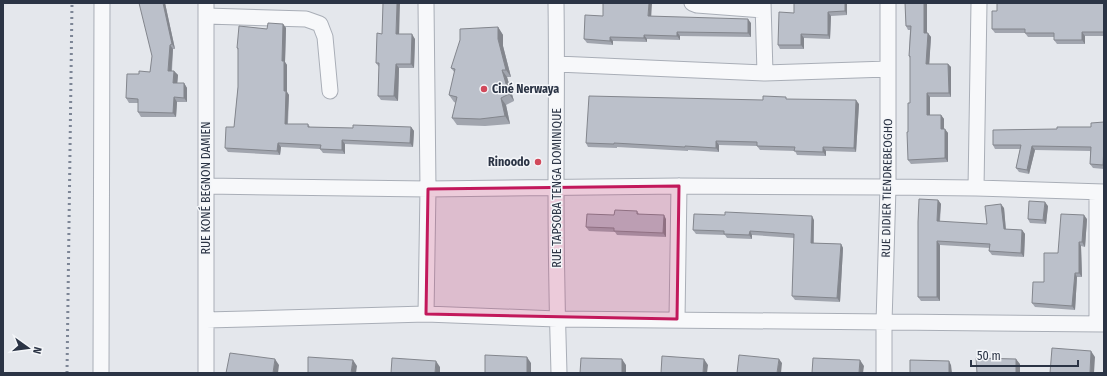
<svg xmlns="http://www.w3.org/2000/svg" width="1107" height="376" viewBox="0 0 1107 376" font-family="'Fira Sans Condensed',sans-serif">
	<rect width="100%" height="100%" fill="#e4e7ec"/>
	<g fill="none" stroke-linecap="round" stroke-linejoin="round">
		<g stroke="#a9aeb7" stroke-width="17">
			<path id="street" d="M206,3V373
				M556,3C557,65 556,126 556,188C556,250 557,311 559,373
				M692,3L697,5L763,10
				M763,3L765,73
				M206,16L306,19L320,24L325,37L330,91
				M557,64L765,73L888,69
				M206,186L428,189L679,186L888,187L976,188L1104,192
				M976,188L979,3
				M1097,193V324
				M426,314L428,189L426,3
				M677,319L679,186
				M206,320L426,314L557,319L1104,324
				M101,373L102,3
				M884,373V323L888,187V3"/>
		</g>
		<use href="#street" stroke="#f7f8fa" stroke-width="15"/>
		<path stroke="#7d8696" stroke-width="3" stroke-dasharray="2 4" stroke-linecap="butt" d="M67,373L72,3"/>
	</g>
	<path fill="#a1a5ae" d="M165,3L175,49H173L172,71H174L178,75L177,83H184L187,88V102H177L176,117H141L138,112V103H129L126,98L139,74L150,72Z
		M794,3H847V15L831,16L830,39L804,38V49H780L778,45L794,13Z
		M905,3H927V33L931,37L929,64H948L951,67V97H930V115H941L944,119V129L948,133V162L911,164L908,160V132L910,103V58L909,56L910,30H908L906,26Z
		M1104,3V36H1085V44H1057L1054,40V37H1028L1025,33H995L992,29Z
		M603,16H651L751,23V37L680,36V40L647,39V42L613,41V45L587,43L584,39Z
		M283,24L286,28L285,62L287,65V92L289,95L288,124H308L310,127L353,128L411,127L414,131L413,147L345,144V154L323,153L320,149L281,147L280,155L228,152L225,148L234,127L238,87V50L237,48L267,29Z
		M498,27L503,35V46L511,77H507L514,101L506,105L510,124L485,126L457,125L452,118L456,103L454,102L449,95L455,73L451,68Z
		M382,34H399L415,39L414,68H399L398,101L381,100L378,96L379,67L376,63Z
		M787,99L859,104L856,152L826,151V156L797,155L795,151L760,150L757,146L719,145V152L688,150V151L617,147V148L588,147L586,143L763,100Z
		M1104,122V169L1093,168L1090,164V151L1035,150L1029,174L1019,172L1016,168L1020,149H995L993,145L1057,129L1091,127Z
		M938,200L941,204L940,222L987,224L1004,208L1006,229L1022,230L1025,234L1024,257L992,255L989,251L990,248L940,245V301H921L918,297Z
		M1048,206L1046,224L1030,223L1028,219Z
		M637,211L639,214L666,219V237L617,235L615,232L589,231L586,227L614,215Z
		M1087,219L1085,247L1081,246L1082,277H1077L1075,310L1035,307L1032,303L1044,282L1058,253Z
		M814,220V243L841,244L843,248L840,302L795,300L792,296L794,238L752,235V239L727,238L725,235L696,234L693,230Z"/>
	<path fill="#83868d" d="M163,3H165L175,49L172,44Z
		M397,3H400L399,38L396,34Z
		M649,3H652L651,20L648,16Z
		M845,3H847V15L845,11Z
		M924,3H927V36L924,33Z
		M828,12L831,16L830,39L828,35Z
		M748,19L751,23V37L748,33Z
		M283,24L286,28L285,62L287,65V92L289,95L287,128L285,124L282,61Z
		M498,27L503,35V46L511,77L506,70L498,39Z
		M677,32L680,36V40L677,36Z
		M1082,32L1085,36V44L1082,40Z
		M928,33L931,37L929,68L926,64Z
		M412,34L415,39L414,68L411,64Z
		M801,34L804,38V49L801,45Z
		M644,35L647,39V42L644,38Z
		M610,37L613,41V45L610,41Z
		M170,45L173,49L171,75L168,71Z
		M396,64L399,68L398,101L394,96Z
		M948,64L951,67V97L949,93Z
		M502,70L507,77L514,101L509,94Z
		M174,71L178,75L177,87L173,83Z
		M184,83L187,88V102L184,98Z
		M927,93L930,97V119L927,115Z
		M174,97L177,102L176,117L173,113Z
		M501,98L506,105L510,124L505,116Z
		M856,100L859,104L856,152L854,148Z
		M941,115L944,119V133L941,129Z
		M411,127L414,131L413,147L410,143Z
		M945,129L948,133V162L945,158Z
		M342,140L345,144V154L342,150Z
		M716,141L719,145V152L716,148Z
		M278,143L281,147L280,155L277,151Z
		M1032,146L1035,150L1029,174L1027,170Z
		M823,147L826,151V156L823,152Z
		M1104,147V166L1103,165Z
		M938,200L941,204L939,225L937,221Z
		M1045,202L1048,206L1046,224L1043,220Z
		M1001,204L1004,208L1006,233L1004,229Z
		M664,215L666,219V237L663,233Z
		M1084,215L1087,219L1085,247L1082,242Z
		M812,216L814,220L813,247L811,243Z
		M1022,230L1025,234L1024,257L1021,253Z
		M750,231L752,235V239L749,235Z
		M937,241L940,245V301L937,297Z
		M1079,242L1081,246L1082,277L1079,273Z
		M841,244L843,248L840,302L837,298Z
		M1075,273L1077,277L1075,310L1072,306Z
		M1091,351L1095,357L1094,373H1090Z
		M527,357L531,363V373H527Z
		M275,359L279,365L278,373H273Z
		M622,359L626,365V373H622Z
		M704,359L708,365L707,373H703Z
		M779,359L782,363L781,373H777Z
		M1016,359L1020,364V373H1016Z
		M353,360L357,366L356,373H351Z
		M860,360L864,366L863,373H859Z
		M436,361L440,367V373H435Z
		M949,361L951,365L952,373H949Z"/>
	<path fill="#bbc0ca" stroke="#83868d" d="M139,3H163L172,44L170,45L168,71H174L173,83H184V98L174,97L173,113L138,112V99L126,98L127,74H139V71L150,72L152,56Z
		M383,3H397L396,34H412L411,64H396L394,96H378L379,63H376L377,33L382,34Z
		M603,3H649L648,16L748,19V33L677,32V36L644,35V38L610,37V41L584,39L585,15L603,16Z
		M794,3H845V11L828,12V35L801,34V45H778L779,12L794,13Z
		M905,3H924V33H928L926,64H948L949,93H927V115H941V129H945V158L908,160L907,132H908V103H910V56H909L911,26H906Z
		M997,3H1104V32H1082V40H1054V33H1025V29H992V11H997Z
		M268,23L283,24L282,61H284V91H286L285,124H308V127L353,128V125L411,127L410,143L342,140V150L320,149L321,145L278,143L277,151L225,148L226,127H234L238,87V48H237L239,26L267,29Z
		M498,27V39L506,70H502L509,94L501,98L505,116L480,119L452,118L457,97L449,95L455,69L451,68L460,40V29Z
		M589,96L763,100V96L786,97V99L856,100L854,148L823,147V152L794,151L795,147L757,146V142L716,141V148L685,146V147L614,143V144L586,143Z
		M1104,122V147L1103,165L1090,164L1091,147L1032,146L1027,170L1016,168L1021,145H993V130L1057,129V127H1091V123Z
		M919,199L938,200L937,221L987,224L985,206L1001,204L1004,229L1022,230L1021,253L989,251L990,244L937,241V297H918V222Z
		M1029,201L1045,202L1043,220L1028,219Z
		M615,210L637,211V214L664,215L663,233L614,231V228L586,227L587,214L614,215Z
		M725,212L812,216L811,243L841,244L837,298L792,296L794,234L750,231L749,235L724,234V231L693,230L694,214L725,215Z
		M1061,214L1084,215L1082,242H1079V273H1075L1072,306L1032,303L1033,282H1044V253H1058Z
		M1052,348L1091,351L1090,373H1050Z
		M230,353L275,359L273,373H226Z
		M485,355L527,357V373H485Z
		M739,355L779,359L777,373H737Z
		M662,356L704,359L703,373H661Z
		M308,357L353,360L351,373H308Z
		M392,358L436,361L435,373H391Z
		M581,358L622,359V373H580Z
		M813,358L860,360L859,373H812Z
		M976,358L1016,359V373H977Z
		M910,360L949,361V373H910Z"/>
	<path fill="#c2185b" fill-opacity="0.2" stroke="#c2185b" stroke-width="3" stroke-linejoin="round" d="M679,186L677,319L426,314L428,189Z"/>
	<g fill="#d1495b" stroke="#f4f6f9" stroke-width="1.5">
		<circle cx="484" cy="89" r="4"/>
		<circle cx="538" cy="162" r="4"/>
	</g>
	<g text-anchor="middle" stroke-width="3" stroke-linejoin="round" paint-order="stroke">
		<g font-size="12" font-weight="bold" fill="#2b3445" stroke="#f4f6f9" text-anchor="start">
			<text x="492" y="93">Ciné Nerwaya</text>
			<text x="530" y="166" text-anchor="end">Rinoodo</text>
		</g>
		<g font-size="12" fill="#2b3445" stroke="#f4f6f9">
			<text transform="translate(206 188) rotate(-90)" y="4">RUE KONÉ BEGNON DAMIEN</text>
			<text transform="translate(557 188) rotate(-90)" y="4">RUE TAPSOBA TENGA DOMINIQUE</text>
			<text transform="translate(887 188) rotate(-89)" y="4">RUE DIDIER TIENDREBEOGHO</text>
		</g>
	</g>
	<rect width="1107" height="376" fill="none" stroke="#2b3445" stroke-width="8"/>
	<g transform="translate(28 348) rotate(104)" stroke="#f4f6f9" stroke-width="3" paint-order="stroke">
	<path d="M0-3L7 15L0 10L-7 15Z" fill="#2b3445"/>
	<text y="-6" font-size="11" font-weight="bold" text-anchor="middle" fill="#2b3445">N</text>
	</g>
	<path d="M971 360v6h107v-6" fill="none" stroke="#2b3445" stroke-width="2"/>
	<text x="977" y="360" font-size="12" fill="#2b3445" stroke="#f4f6f9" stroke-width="3" paint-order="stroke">50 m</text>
</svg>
